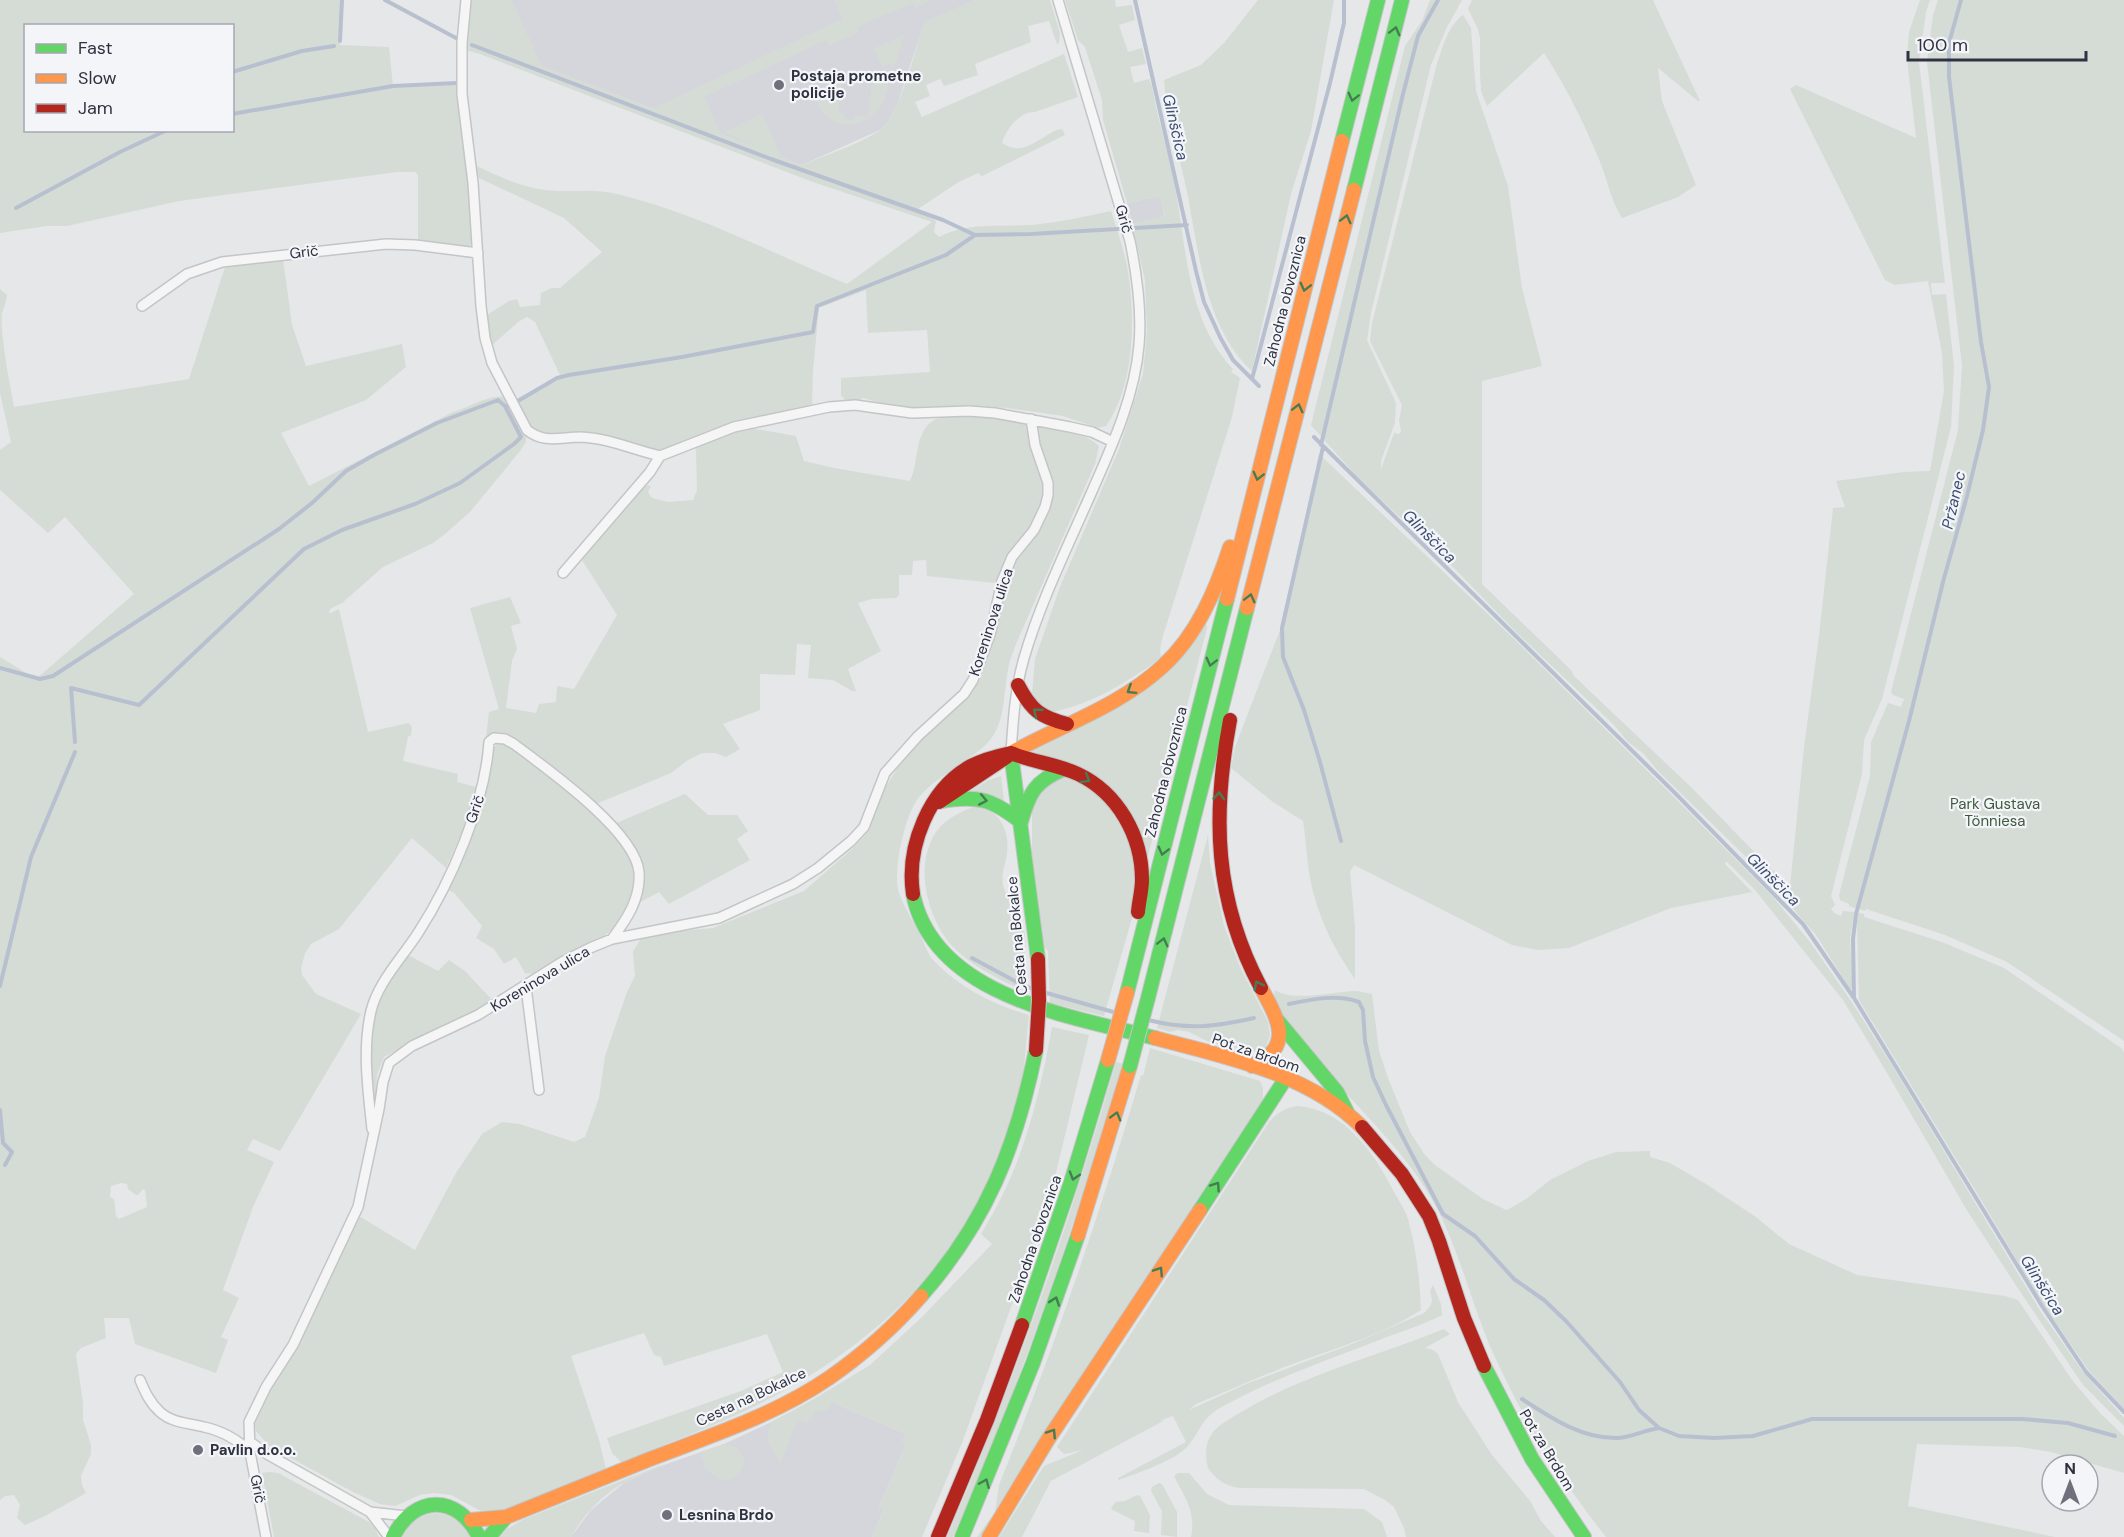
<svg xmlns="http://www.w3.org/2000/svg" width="2124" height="1537" viewBox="0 0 2124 1537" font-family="'DM Sans',sans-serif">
	<rect width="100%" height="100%" fill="#e5e7e9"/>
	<path fill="#d4d6dc" d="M511,0H975L924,24L897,105L887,123L880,130L802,165L541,66Z
		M1160,196L1165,217L1132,224L1127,203Z
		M827,1392L832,1402L906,1434V1444L879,1507L884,1509L872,1537H571L591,1510L625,1482L664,1465L724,1444L778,1419Z"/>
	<path fill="#d5dcd6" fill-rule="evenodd" d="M0,0H343L340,45L389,47L393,86L459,85L475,241L467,248L418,242V175L415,172H397L179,201L67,226H47L0,233ZM26,26H232V130H26Z
		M470,0H511L542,66L686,121L654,108L842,19L835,0H930L916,8L913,3L857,27L859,32L829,46L826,40L704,97L721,134L763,150L724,132L762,114L781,156L802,165C824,156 861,143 879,131C900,116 915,49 924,24L926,21L975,0H1050L1060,33L1059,43L1057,44L1049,21L1028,26L1031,42L975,64L978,75L944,86L940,79L926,85L930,96L915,102L922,117L1064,54L1078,97L1035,112C1020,111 1006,129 1002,143C1022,157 1038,139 1056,130L1062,129L1065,135L982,176L978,173L957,183L918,209L936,221L934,232L939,237C968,222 1000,227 1032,225C1058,222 1085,217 1111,211C1118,233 1126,255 1129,278C1135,325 1134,385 1106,426L1098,428L1063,416L1007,408L980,406L913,407L891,406L863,398L856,402L846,401L841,395V378L930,372L927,330L868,333L866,290L819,308L813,371L812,406L725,427L670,449L656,450L546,436C527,427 524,418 516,399L560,375L535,322L527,317L518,322L490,347L485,322L487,315L509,301L517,299L520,307L540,305L541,293L552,288H560L602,252L564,218L477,177L475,165C495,175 517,185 539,189C564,194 592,187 617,194C697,213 771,253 847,284L932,222L813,182L480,54L466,50Z
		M1065,0H1115L1116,7L1132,5L1135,20L1119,25L1128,52L1142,48L1146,64L1130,67L1134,83L1149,79L1152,86C1157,116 1166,145 1173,175C1186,239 1185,319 1233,369L1231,372L1240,378L1232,417L1162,639L1160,650L1161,658C1129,681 1092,704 1053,712L1038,705L1032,693L1035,659L1060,587L1119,449L1143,374L1147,331L1145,280L1132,224L1165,216L1160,196L1127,203L1103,120L1102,100L1085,47L1078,40Z
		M1258,0H1334L1311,131L1291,194L1252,371C1206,329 1199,255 1188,197C1181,158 1166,120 1164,80L1201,65L1224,43Z
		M1430,0H1462L1447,27L1431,65L1371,313L1367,340L1396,403L1395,423L1381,461V469L1394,433L1399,434L1401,432L1399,420L1402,405L1370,341L1372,323L1436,67C1442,50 1447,26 1463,15L1471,28L1476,91L1508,186L1522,288L1542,366L1482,381V584L1571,670L1574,676L1693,789L1765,863L1790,886L1804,747L1819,636L1833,508L1845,507L1836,481L1904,472L1930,471L1944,391L1942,353L1928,281L1895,285L1885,280L1790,89L1796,85L1916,138L1907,59L1909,32L1920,0H1930L1926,12L1919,62L1945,283H1931L1932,295L1946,294L1954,366L1951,427L1882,699L1864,740L1862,774L1831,896L1835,905L1831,909L1834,913L1841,916L1843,911L1854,912L1850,939L1853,988L1850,989L1816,935L1774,887L1744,855L1657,770L1644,754L1628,742L1614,725L1516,632L1453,567L1359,479L1311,425L1405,46L1422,21Z
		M1472,0H1653L1700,101H1698L1658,68L1662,101L1696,185L1678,197L1622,218C1610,199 1607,177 1598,157C1583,121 1565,85 1544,53L1487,106L1481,91L1480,74V38L1478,29L1468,9Z
		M1938,0H2124V1041L2007,962L1945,935L1866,909L1865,911L1849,906V904L1840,900L1839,895L1870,776L1871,742L1888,703L1901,707L1904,699L1893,695L1891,692L1958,430L1962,366L1927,62L1933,15Z
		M904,35L896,62L891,67L890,64L882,66L874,49Z
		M873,73L888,74L890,77C889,86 885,101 879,109C867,123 843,131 828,117C820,111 817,101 813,92L842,79L838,113L844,114V117L847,120H854L856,115L868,117Z
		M283,259L292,325L306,366L402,344L406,367L366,400L281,433L309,486L453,412C469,408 489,394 504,397L526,436V442L520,451L470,512L445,534L433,543L383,567L342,603L330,609L329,614L339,609L368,732L409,723L412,727L411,735L408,737L403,761L458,774L457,782L480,788L476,801L446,868L412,838L339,929L311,944L305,953L301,968L302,975L316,994L361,1014L280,1151L253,1139L247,1150L274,1162L253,1207L223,1290L239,1298L221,1337L228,1340L216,1373L135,1344L129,1318H104L106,1338L81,1348L76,1354L83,1403V1420L91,1445V1454L81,1476L82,1485L86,1493L45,1516L25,1525L17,1518L20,1505L14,1495L5,1496L0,1500V657L36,679L134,594L65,517L48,533L0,490V450L11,442L0,393V289L7,295C6,302 4,307 2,313C0,337 10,383 14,407L189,379L225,267ZM121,1183L127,1184L128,1189L136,1195H138L143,1189L145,1190L147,1207L119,1219L116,1216L114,1199L110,1197L111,1186Z
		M962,414H987L1026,424L1045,486L1044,497L1041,508L1026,536L1007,556L995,583L927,576L926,560L913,561L912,575H899V595L896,598L872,599L858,603L881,651L848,669L856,691H852L833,680L808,678L811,645L797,644L795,675L760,674V710L723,724L740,749L726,757L715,753H702L688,760L671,773L596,804L514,741C504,735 497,730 486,737L489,712L499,709L470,608L510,597L521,623L511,626L517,649L512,661L506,708L536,713L539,704L556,702L557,686L574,689L617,615L582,560L643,485L651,486L648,492L652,498L668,502L693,500L697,490L696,448L725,433L750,428L796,436L804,461L834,468L910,481C919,463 914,431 934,420C941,416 954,416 962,414Z
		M1041,424C1062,429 1083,431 1099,446L1095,464L1016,644C1013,653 1009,661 1008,670C1004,691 1005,718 993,736C978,758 938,774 919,797C905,814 892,872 899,893C904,907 913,921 920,934C924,943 928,955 935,962C961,988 993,1005 1029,1015C1025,1048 1025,1082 1015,1114C974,1255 877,1347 747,1410C706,1429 663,1445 621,1462L612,1453L607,1438L741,1391L783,1372L767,1334L664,1366L661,1357L654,1355L644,1333L571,1356L599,1440L606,1469L494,1515L479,1510L451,1495L434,1493L420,1495L395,1506L380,1504L353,1492L269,1446L256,1431L254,1422L261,1406L301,1339L321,1292L359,1216L415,1250L456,1173L482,1134L502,1122L520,1124L574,1142L585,1137L599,1098L605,1056L627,992L635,976L633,952L640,940L657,933L713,928L804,891L851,850L866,834L885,788L900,764L922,737L956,708L977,683L984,663L999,602L1016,559L1040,530L1049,509L1051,481L1048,468L1037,440L1036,430Z
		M1319,454L1511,636L1676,799L1773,897L1810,942L1851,1001L1892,1065L2041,1312L2083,1372L2124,1418V1426L2083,1385L2019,1290L1968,1212L1890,1078L1843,1000L1755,890L1726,861L1725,864L1752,892L1671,908L1569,948L1538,950L1512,945L1354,865L1350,872L1355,927V979C1337,953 1322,926 1314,895C1307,872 1307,845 1303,821L1273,802L1231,768L1235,747L1280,630Z
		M1206,623L1207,628L1148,856L1119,798L1032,756L1029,750L1112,711Z
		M504,742C541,768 619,820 632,864C637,878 634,891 629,904C627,911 623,918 618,924C605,939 585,945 568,955C557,961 547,968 536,974L525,973L516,957L504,964L494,949L476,938L482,926L454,893L447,889L483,803C487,788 487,751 498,743Z
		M1001,776L1004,800L1003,801L971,791L989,780Z
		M1059,777L1076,779L1110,805L1135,855L1134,911L1104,1016L1050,1003L1048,951L1044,947L1032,854V803L1033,798Z
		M685,794L708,815H737L748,831L737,839L750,860L669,904L659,892L637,904L642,877L614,824Z
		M975,806C999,809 1010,830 1007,853C1006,863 1001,873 1003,884C1005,896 1014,903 1019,913C1030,936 1024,965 1021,990C997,978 971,966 952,946C926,917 912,859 940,827C949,817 963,811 975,806Z
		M1208,835L1210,863L1224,925L1239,965L1268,1022L1270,1035L1265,1049L1259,1052L1237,1051L1207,1041L1189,1032L1178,1030L1170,1032L1157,1028Z
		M1858,913L1864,914V917L1942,942L2004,968L2121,1048L2124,1052V1409L2089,1371L2044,1306L1983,1203L1859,1000L1857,921Z
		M408,955L438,971L449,960L465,971L494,1002L471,1015L424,1036L384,1057L377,1075L375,1113C367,1077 366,1033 379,998C385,983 398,968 408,955Z
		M1275,990C1292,1002 1333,992 1354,991C1360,991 1366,993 1372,994L1379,1051L1388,1078L1410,1132L1425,1155L1435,1165L1483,1199L1504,1209L1507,1210L1526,1199L1550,1180L1588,1161L1616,1152L1650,1151V1157L1670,1163L1706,1184L1756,1217L1789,1244L1857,1275L2005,1296L2018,1300L2072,1380L2101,1414L2124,1436V1473L2051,1452L2020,1447L1917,1444L1908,1506L2055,1537H1606C1562,1482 1523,1419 1494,1355C1472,1307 1461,1254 1436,1207C1413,1163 1377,1127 1343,1090C1317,1062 1294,1033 1273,1001Z
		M1052,1027L1089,1035L1049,1202L962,1443L922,1537H872L884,1509L879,1507L906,1444L902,1442L906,1434L832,1402L828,1410L816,1412L807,1423L798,1420L780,1463L768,1441V1431L773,1421L809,1402L870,1365L922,1317L992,1244L981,1234C989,1220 998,1205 1005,1190C1029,1139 1042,1083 1052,1027Z
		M1150,1048L1260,1081L1263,1088V1099L1009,1489L981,1537H977L995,1512L999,1485C1053,1351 1100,1214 1141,1075L1143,1076Z
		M1116,1062L1123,1064C1075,1225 1021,1383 953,1537H947C1014,1382 1070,1224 1116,1062Z
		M1298,1106C1345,1110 1374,1153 1393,1190C1398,1200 1405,1209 1408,1219C1416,1248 1420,1280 1421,1310C1384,1334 1339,1347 1298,1362C1263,1375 1230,1390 1196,1404L1189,1410L1246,1384L1352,1344L1424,1313C1433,1304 1433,1302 1430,1291L1433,1285L1441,1304L1442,1315C1421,1326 1396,1333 1374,1342C1324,1361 1274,1379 1227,1404C1201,1417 1203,1427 1188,1446C1176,1460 1136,1474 1118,1480V1478L1186,1442L1173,1416L1159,1421L1165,1420L1051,1481L1022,1537H999L1044,1466L1083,1450L1064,1454L1057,1447L1269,1122C1278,1112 1285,1108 1298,1106Z
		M1444,1329L1450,1334L1425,1348L1433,1350L1438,1354L1458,1402L1492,1455L1530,1501L1541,1521L1555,1537H1406L1404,1528L1394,1507L1385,1500L1364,1489L1239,1488C1225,1486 1216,1479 1208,1468C1205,1456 1205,1442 1213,1432C1221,1423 1233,1417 1243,1411C1305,1374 1377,1356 1444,1329Z
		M724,1444L736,1447L744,1459C744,1481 720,1489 708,1469L706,1470L700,1452Z
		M664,1464C655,1471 638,1475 627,1481C604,1493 584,1514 571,1537H499L507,1529L522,1520Z
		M269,1472L278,1473L369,1522L375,1528L379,1537H274L262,1473Z
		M1178,1473H1189L1207,1494L1229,1505L1364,1509L1382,1522L1387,1537H1191C1196,1511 1185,1498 1174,1476Z
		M1159,1483L1162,1484L1177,1512V1537L1161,1535L1162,1511L1151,1491L1152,1487Z
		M1137,1495L1140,1496L1150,1515L1149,1533L1134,1531L1135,1521L1111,1509L1115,1502L1125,1501Z
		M436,1513C452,1515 463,1522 470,1537H402C409,1522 420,1515 436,1513Z"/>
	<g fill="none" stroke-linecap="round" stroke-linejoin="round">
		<path stroke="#b8c0d0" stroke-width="4" d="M385,0L456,38
			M1135,0L1196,271L1204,302L1220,337L1233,360L1259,386
			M340,41L342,0
			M472,45L771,159L943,220L975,235
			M232,72L302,51L334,46
			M232,114L393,86L457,83
			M16,208L120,152L167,130
			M1252,379L1330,83L1344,23V0
			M518,401L557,378L569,375L682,357L813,332L817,306L946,255L975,235L1031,234L1187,225
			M1314,437L1676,794L1803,924L1854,998L2042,1306L2086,1372L2124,1412
			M1321,445L1403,94L1418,36L1438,0
			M1323,447L1282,628L1283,657L1304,710L1320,762L1341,841
			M0,668L40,679L53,676L279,529L312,503L346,471L374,455L437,423L498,400L505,406
			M75,742L71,688L139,705L304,549L342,530L415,504L460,483L514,444L521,437L505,406H508
			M972,958L1022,985L1036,990
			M0,986L31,857L75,752
			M1043,992L1117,1013
			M1854,998L1853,939L1856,914L1909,721L1943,582L1967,496L1983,430L1989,387L1981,342L1949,77V43L1961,0
			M1289,1004C1312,999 1337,994 1359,1002L1363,1010L1365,1041L1373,1077L1386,1105L1443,1214L1475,1236L1514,1279L1544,1300L1566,1321L1620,1382L1639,1410L1659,1428L1679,1436L1714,1438L1753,1436L1812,1419H2022L2068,1423L2115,1436
			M1148,1020C1189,1030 1214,1027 1254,1018
			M0,1110L3,1143L12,1152L5,1165
			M1522,1399C1551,1418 1582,1439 1618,1438C1632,1437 1645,1430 1659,1428"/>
		<g stroke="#c3c5c7" stroke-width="12">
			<path id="street" d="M466,0L462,43V94L473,183L481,306L485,338L492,363L527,430C544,444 561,437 581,437C608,438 634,450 660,456
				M142,306L187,274L222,262L386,244L415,245L478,253
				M563,573L650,472L660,456L734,427L829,407L855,405L912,413L969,411L995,413L1070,427L1092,432L1113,442
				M1011,753C1013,721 1015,689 1024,658C1041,600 1069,544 1093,489C1113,444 1135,395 1139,345C1142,311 1137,275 1130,241L1058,0
				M526,987L539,1090
				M372,1129C368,1090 362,1049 371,1011C378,982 402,958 418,933C451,882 485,804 489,742L494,738L505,739L514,744C546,768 635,831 639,872C641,898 627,919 612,939
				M140,1380C145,1392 150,1403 160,1412C172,1423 189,1423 204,1427C222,1431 237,1439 250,1452
				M249,1441L267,1454L370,1512L389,1537
				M370,1512L406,1516
				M266,1537L250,1452L249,1422L266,1387L293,1345L358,1207L379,1109L383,1082L389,1063L412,1046L478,1015L562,962L590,948L612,939L719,918L793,884L818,868L851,841L864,827L885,773L918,736L964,694L973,680L990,635L1002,581L1012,557L1034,530L1045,507L1048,495V483L1035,445L1031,419"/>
		</g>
		<g stroke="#c3c5c7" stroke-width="16">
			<path id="fast" d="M1342,141L1378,0
				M1354,190L1402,0
				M1011,753L1038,959
				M941,801C978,795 992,799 1021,822
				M1021,822C1029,793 1035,781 1064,769
				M913,894C934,997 1071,1016 1155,1038
				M1127,993L1227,599
				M1148,998L1247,608
				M1278,1021L1337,1092L1348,1114
				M1200,1210L1286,1078
				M921,1296C987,1221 1016,1147 1036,1050
				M1022,1325L1071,1182L1108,1060
				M1484,1366L1532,1459L1584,1537
				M393,1537C414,1494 458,1494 479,1537
				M489,1537L506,1517
				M962,1537L1033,1363L1078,1235"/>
		</g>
		<g stroke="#c3c5c7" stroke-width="16">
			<path id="slow" d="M1227,599L1342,141
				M1247,608L1354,190
				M1011,753C1062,725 1120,706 1163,666C1197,635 1216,590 1230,547
				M1155,1038C1226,1057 1308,1073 1362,1127
				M1252,1066C1295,1047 1278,1019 1261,988
				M1078,1235L1130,1066
				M471,1520L506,1517C554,1498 602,1478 650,1459C710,1436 775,1415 829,1378C862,1355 894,1327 921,1296
				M989,1537L1047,1441L1200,1210"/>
		</g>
		<g stroke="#c3c5c7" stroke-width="16">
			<path id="jam" d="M1018,685C1031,710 1040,717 1067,724
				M1230,720C1212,816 1214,900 1261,988
				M1011,753C1032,762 1057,764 1078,774C1118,793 1142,836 1142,880C1142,890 1139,901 1138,912
				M939,802L1008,756
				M913,894C906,847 929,789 971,766C984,759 997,756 1011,753
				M1362,1127L1402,1174L1429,1216L1439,1241L1464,1318L1484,1366
				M938,1537L987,1420L1022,1325"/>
		</g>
		<use href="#street" stroke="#f5f5f6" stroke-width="9"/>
		<use href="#fast" stroke="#63d668" stroke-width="14"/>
		<use href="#slow" stroke="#ff974d" stroke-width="14"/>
		<use href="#jam" stroke="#b3261e" stroke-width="14"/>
		<g stroke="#c3c5c7" stroke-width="16" stroke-linecap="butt">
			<path id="fast-bridge" d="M1130,1066L1148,998"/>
		</g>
		<g stroke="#c3c5c7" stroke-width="16" stroke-linecap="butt">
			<path id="slow-bridge" d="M1108,1060L1127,993"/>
		</g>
		<g stroke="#c3c5c7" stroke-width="16" stroke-linecap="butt">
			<path id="jam-bridge" d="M1036,1050L1039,1000L1038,959"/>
		</g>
		<use href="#fast-bridge" stroke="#63d668" stroke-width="14"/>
		<use href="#slow-bridge" stroke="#ff974d" stroke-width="14"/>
		<use href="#jam-bridge" stroke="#b3261e" stroke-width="14"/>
	</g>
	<defs><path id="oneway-chevron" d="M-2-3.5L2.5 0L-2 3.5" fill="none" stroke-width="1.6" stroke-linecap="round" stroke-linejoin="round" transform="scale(1.5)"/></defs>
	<g stroke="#467c53">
		<use href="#oneway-chevron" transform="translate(1395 31) rotate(-76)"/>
		<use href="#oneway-chevron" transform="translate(1353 97) rotate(104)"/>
		<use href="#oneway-chevron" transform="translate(1346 219) rotate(-76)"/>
		<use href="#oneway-chevron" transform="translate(1305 287) rotate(104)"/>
		<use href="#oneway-chevron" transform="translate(1298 408) rotate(-76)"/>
		<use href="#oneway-chevron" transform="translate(1258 476) rotate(104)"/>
		<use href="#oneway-chevron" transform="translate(1250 598) rotate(-76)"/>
		<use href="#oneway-chevron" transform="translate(1211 662) rotate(104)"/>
		<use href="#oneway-chevron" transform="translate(1131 690) rotate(148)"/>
		<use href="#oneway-chevron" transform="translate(1037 712) rotate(-141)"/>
		<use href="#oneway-chevron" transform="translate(1086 779) rotate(31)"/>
		<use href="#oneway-chevron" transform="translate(1219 796) rotate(-86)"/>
		<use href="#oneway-chevron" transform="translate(983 800) rotate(11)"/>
		<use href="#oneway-chevron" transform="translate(1163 851) rotate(104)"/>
		<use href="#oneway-chevron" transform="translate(1163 942) rotate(-76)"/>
		<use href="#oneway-chevron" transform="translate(1258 985) rotate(-117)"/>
		<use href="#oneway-chevron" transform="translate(1116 1116) rotate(-74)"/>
		<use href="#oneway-chevron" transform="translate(1074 1176) rotate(107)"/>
		<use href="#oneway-chevron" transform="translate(1216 1186) rotate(-56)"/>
		<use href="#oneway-chevron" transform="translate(1159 1271) rotate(-57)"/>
		<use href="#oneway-chevron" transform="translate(1055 1301) rotate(-71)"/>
		<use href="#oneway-chevron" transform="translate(1052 1433) rotate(-57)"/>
		<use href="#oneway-chevron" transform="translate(985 1483) rotate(-67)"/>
	</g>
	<g fill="#6e717c" stroke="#f4f5f8" stroke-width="2">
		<circle cx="779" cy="85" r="6"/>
		<circle cx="198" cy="1450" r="6"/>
		<circle cx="667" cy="1515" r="6"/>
	</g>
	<g text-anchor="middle" stroke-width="4.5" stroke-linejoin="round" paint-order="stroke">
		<g font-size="15" font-weight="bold" fill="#2e3241" stroke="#f4f5f8" text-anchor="start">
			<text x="791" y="81">Postaja prometne<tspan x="791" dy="17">policije</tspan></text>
			<text x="210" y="1455">Pavlin d.o.o.</text>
			<text x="679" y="1520">Lesnina Brdo</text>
		</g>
		<g font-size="15" fill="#2e3241" stroke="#f4f5f8">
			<text transform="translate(1124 219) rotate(74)" y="5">Grič</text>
			<text transform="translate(304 252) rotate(-7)" y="5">Grič</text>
			<text transform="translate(1285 301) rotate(-76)" y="5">Zahodna obvoznica</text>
			<text transform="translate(991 622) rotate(-72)" y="5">Koreninova ulica</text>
			<text transform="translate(1166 772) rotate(-76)" y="5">Zahodna obvoznica</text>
			<text transform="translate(475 809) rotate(-71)" y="5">Grič</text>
			<text transform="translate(1017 936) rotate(-95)" y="5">Cesta na Bokalce</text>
			<text transform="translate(540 979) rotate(-31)" y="5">Koreninova ulica</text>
			<text transform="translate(1256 1053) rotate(19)" y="5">Pot za Brdom</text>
			<text transform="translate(1035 1239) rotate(-71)" y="5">Zahodna obvoznica</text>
			<text transform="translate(751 1397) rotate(-25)" y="5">Cesta na Bokalce</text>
			<text transform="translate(1547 1450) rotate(59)" y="5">Pot za Brdom</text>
			<text transform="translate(258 1489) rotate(79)" y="5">Grič</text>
		</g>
		<g font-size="15" fill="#3e5b3d" stroke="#f4f5f8">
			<text x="1995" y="809">Park Gustava<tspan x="1995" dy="17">Tönniesa</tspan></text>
		</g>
		<g font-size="16" font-style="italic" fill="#3c4d71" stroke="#f4f5f8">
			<text transform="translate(1176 127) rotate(77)" y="6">Glinščica</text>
			<text transform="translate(1953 500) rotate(-77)" y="6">Pržanec</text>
			<text transform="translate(1430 536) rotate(45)" y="6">Glinščica</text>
			<text transform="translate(1774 879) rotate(45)" y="6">Glinščica</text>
			<text transform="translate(2043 1285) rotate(58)" y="6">Glinščica</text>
		</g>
	</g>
	<rect x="24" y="24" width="210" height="108" fill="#f4f5f8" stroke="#a5a7af" stroke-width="1.5"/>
	<rect x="36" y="44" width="30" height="9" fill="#63d668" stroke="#a5a7af" stroke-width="1.5"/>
	<text x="78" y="54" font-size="18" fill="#2e3241">Fast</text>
	<rect x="36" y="74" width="30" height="9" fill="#ff974d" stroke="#a5a7af" stroke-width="1.5"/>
	<text x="78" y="84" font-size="18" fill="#2e3241">Slow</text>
	<rect x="36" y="104" width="30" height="9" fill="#b3261e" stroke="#a5a7af" stroke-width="1.5"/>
	<text x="78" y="114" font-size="18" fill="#2e3241">Jam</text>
	<g transform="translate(2070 1483)"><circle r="28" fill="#f4f5f8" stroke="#a5a7af" stroke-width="1.5"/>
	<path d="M0-4.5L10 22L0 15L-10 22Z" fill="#6e717c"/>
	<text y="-9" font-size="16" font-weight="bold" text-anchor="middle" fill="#2e3241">N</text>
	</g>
	<path d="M1908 51v9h178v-9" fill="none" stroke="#2e3241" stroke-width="3"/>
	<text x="1917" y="51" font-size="18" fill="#2e3241" stroke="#f4f5f8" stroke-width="4.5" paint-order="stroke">100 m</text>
</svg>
